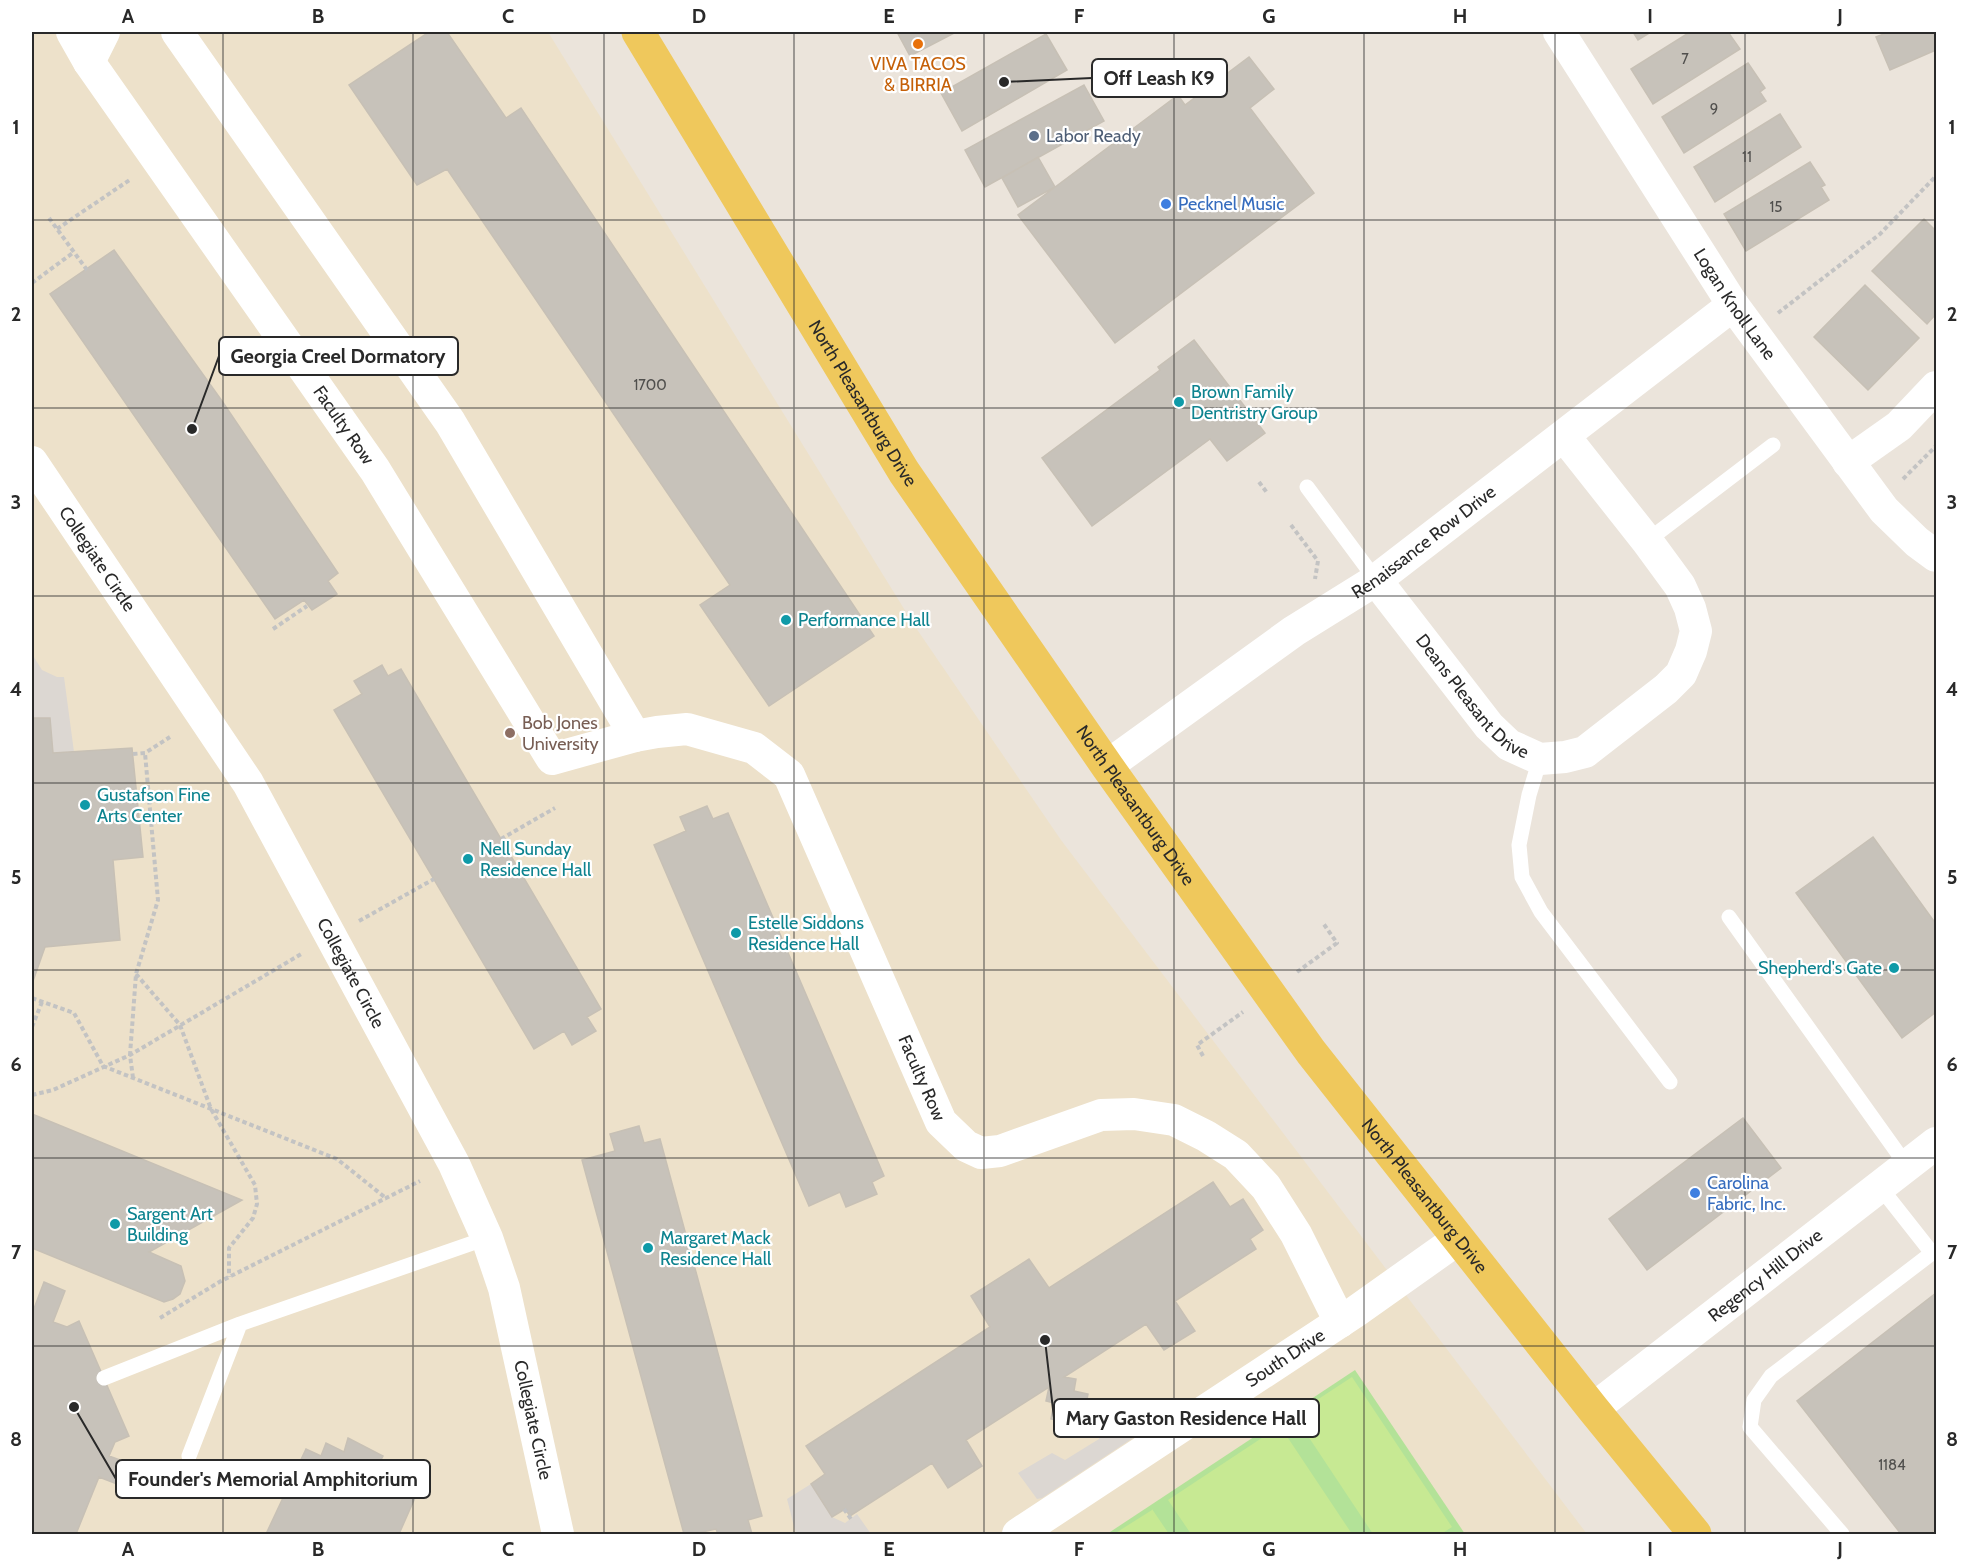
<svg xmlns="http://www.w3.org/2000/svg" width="1968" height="1566" viewBox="0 0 1968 1566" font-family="Cabin,sans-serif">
  <rect width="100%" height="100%" fill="#ebe4db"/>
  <path fill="#ede1ca" d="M32 32H548L914 625 1061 840 1587 1534H32Z"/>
  <path fill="#b3e298" d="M1355 1370 1465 1534H1107Z"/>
  <path fill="#c7e993" d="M1352 1377 1452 1527 1441 1534H1373L1294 1415Z
    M1280 1426 1352 1534H1191L1168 1500Z
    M1152 1509 1169 1534H1114L1152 1510Z"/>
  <path fill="#dcd7d2" d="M32 654 42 670 57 677H64L74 752 53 753 50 718H32Z
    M1118 1407 1134 1431 1133 1438 1042 1498 1037 1499 1018 1473 1052 1453 1065 1460 1099 1439 1102 1417Z
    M811 1484 832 1517 845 1523 857 1514 871 1534H796L787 1499Z"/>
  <path fill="#c7c2ba" stroke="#c7c0b5" stroke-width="1.5" d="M429 32H447L506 118 521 108 874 636 769 706 700 605 730 585 447 169 417 185 349 85Z
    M897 32H956L910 56Z
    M1633 32H1651L1638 40Z
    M1690 32H1728L1740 49 1653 104 1631 69Z
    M1889 32H1936V50L1890 70 1876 37Z
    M1046 34 1067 70 962 131 941 93Z
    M1249 57 1274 89 1250 108 1314 193 1115 343 1018 215 1178 95 1185 105Z
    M1748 63 1765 88 1760 92 1766 101 1684 153 1662 117Z
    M1084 85 1104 121 985 187 965 150Z
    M1780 114 1801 147 1715 202 1694 167Z
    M1038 157 1055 187 1018 207 1002 178Z
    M1810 162 1825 185 1821 187 1829 200 1746 251 1724 214Z
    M1924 219 1936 231V314L1927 324 1872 271Z
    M114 250 222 401 338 573 328 581 337 594 312 610 304 600 275 619 50 294Z
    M1865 285 1919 338 1868 390 1814 337Z
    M1194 340 1265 433 1227 461 1210 439 1092 526 1042 458 1160 370 1158 367Z
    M382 665 388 676 401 669 601 1009 587 1017 596 1031 572 1045 564 1031 534 1049 334 710 362 694 354 681Z
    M32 718H50L53 753 132 748 143 857 113 860 120 940 45 947 32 984Z
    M707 806 713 819 728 813 884 1176 872 1182 877 1194 846 1207 840 1192 809 1206 654 845 686 831 680 817Z
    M1873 837 1936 924V1012L1902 1038 1796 893Z
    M32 1114 242 1200 149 1252 181 1266 185 1281 180 1294 173 1299 164 1302 32 1248Z
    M1743 1118 1781 1168 1647 1270 1609 1219Z
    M639 1126 644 1143 660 1139 762 1516 748 1520 752 1534H718L716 1529 693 1534H684L582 1160 615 1151 610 1134Z
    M1213 1182 1230 1207 1243 1199 1263 1230 1250 1239 1256 1249 1175 1301 1195 1331 1164 1350 1146 1324 1064 1377 1076 1379 1074 1391 1088 1394 1082 1425 1051 1419 1054 1403 1046 1401 1049 1387 966 1440 982 1466 948 1488 932 1463 850 1516 845 1509 832 1517 811 1484 825 1474 806 1446 990 1327 971 1296 1029 1259 1049 1288Z
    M44 1282 65 1291 53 1322 67 1327 79 1321 129 1436 115 1442 109 1456 139 1467 130 1489 99 1477 76 1534H32V1314Z
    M44 1282 65 1291 53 1322 67 1327 79 1321 129 1436 115 1442 109 1456 139 1467 130 1489 99 1477 76 1534H32V1314Z
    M1936 1293V1529L1929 1534H1901L1797 1401Z
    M348 1438 383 1456 377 1467 422 1482 399 1534H266L306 1449 321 1456 326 1443 344 1452Z
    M348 1438 383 1456 377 1467 422 1482 399 1534H266L306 1449 321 1456 326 1443 344 1452Z"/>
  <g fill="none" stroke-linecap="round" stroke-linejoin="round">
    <path stroke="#c3c3c3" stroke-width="4" stroke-dasharray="4.5 3" stroke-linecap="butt" d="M49 218 87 270
      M57 229 131 179
      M32 283 74 252
      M1778 313 1880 234 1936 176
      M1903 479 1936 446
      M1259 482 1268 494
      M1291 525 1318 561 1315 579
      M273 629 307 606
      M133 754 145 753 170 737
      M501 839 555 808
      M359 921 434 879
      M1297 972 1337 943 1323 923
      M136 974 180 1025 211 1109 255 1185 257 1204 253 1218 229 1248V1277
      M32 998 74 1013 103 1066 337 1159 387 1199
      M32 1027 42 1002
      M1203 1056 1197 1045 1243 1012
      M133 1078 130 1055 136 974 158 900 145 753
      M32 1095 53 1090 130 1055 303 953
      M160 1318 221 1281 420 1181
      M844 1509 851 1519"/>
    <path stroke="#fff" stroke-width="15" d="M1307 487 1376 580
      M1647 541 1773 445
      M1540 759 1529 795 1519 845 1522 877 1541 912 1670 1082
      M1729 917 1907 1166
      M104 1378 240 1324
      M189 1456 240 1324 487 1238
      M1842 1534 1750 1427 1754 1400 1771 1376 1932 1253 1880 1187"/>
    <g stroke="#fff" stroke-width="32">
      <path id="s1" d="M72 32 89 62 375 470 552 759 635 736 657 732 687 729 754 748 789 775 941 1122 966 1146 981 1153 1000 1151 1101 1115 1134 1114 1174 1120 1206 1136 1236 1155 1266 1187 1296 1234 1340 1322"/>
      <path d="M177 32 450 422 635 736"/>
      <path id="s2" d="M1559 32 1733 305 1884 510 1917 542 1936 556"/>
      <path d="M89 62 104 32"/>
      <path id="s3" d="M32 462 248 783 454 1164 487 1238 504 1288 558 1534"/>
      <path d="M1848 462 1899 426 1936 387"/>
      <path id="s4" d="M1376 580 1489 726 1509 745 1540 759 1565 757 1585 752 1666 689 1681 674 1691 651 1696 631 1690 608 1680 586 1647 541 1564 436"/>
      <path id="s5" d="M1107 766 1294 631 1376 580 1733 305"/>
      <path id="s6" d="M1593 1409 1936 1143"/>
      <path id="s7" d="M1018 1534 1355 1312 1458 1239"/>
    </g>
    <path stroke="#efc85c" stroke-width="33" id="s8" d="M638 32 904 472 1107 766 1311 1052 1593 1409 1695 1534"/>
  </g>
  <path fill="none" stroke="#292929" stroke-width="1.5" stroke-opacity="0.55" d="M223 32V1534M413 32V1534M604 32V1534M794 32V1534M984 32V1534M1174 32V1534M1364 32V1534M1555 32V1534M1745 32V1534M32 220H1936M32 408H1936M32 596H1936M32 783H1936M32 970H1936M32 1158H1936M32 1346H1936"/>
  <circle fill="#e8710a" stroke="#fff" stroke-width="2" cx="918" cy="44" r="6"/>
  <circle fill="#5c6f8a" stroke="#fff" stroke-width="2" cx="1034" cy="136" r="6"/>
  <g fill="#3f7fe0" stroke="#fff" stroke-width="2">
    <circle cx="1166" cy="204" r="6"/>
    <circle cx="1695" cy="1193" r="6"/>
  </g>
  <g fill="#0f9aa8" stroke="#fff" stroke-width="2">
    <circle cx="1179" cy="402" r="6"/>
    <circle cx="786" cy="620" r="6"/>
    <circle cx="85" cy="805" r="6"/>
    <circle cx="468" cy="859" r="6"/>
    <circle cx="736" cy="933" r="6"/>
    <circle cx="1894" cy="968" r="6"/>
    <circle cx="115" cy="1224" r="6"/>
    <circle cx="648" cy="1248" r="6"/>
  </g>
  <circle fill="#8d6e63" stroke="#fff" stroke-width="2" cx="510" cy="733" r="6"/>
  <g text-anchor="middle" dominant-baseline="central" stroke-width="4.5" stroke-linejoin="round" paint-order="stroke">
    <g font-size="15" fill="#504f4d">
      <text x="1685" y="59">7</text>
      <text x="1714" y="109">9</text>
      <text x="1747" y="157">11</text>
      <text x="1776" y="207">15</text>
      <text x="650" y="385">1700</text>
      <text x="1892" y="1465">1184</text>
    </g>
    <g font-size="18" fill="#c56008" stroke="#fff">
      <text x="918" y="64">VIVA TACOS<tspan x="918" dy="21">&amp; BIRRIA</tspan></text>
    </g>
    <g font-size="18" fill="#4e5e75" stroke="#fff" text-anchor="start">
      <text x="1046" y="136">Labor Ready</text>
    </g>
    <g font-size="18" fill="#366cbe" stroke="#fff" text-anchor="start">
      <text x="1178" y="204">Pecknel Music</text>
      <text x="1707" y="1183">Carolina<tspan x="1707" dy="21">Fabric, Inc.</tspan></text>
    </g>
    <g font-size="18" fill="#292929" stroke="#fff">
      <text stroke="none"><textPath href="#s2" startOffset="324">Logan Knoll Lane</textPath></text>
      <text stroke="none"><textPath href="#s8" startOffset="434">North Pleasantburg Drive</textPath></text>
      <text stroke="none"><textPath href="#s1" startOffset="478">Faculty Row</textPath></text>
      <text stroke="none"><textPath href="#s5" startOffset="388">Renaissance Row Drive</textPath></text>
      <text stroke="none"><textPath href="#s3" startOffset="117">Collegiate Circle</textPath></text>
      <text stroke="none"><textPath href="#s4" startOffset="152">Deans Pleasant Drive</textPath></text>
      <text stroke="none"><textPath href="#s8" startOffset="920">North Pleasantburg Drive</textPath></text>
      <text stroke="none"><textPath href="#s3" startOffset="603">Collegiate Circle</textPath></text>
      <text stroke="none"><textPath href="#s1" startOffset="1455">Faculty Row</textPath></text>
      <text stroke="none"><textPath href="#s8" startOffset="1406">North Pleasantburg Drive</textPath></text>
      <text stroke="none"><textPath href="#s6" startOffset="218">Regency Hill Drive</textPath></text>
      <text stroke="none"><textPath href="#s7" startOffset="320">South Drive</textPath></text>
      <text stroke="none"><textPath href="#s3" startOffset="1089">Collegiate Circle</textPath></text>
    </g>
    <g font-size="18" fill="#0d838f" stroke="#fff" text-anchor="start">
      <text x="1191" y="392">Brown Family<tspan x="1191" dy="21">Dentristry Group</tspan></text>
      <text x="798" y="620">Performance Hall</text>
      <text x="97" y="795">Gustafson Fine<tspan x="97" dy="21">Arts Center</tspan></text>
      <text x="480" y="849">Nell Sunday<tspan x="480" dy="21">Residence Hall</tspan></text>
      <text x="748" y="923">Estelle Siddons<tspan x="748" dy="21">Residence Hall</tspan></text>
      <text x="1882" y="968" text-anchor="end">Shepherd's Gate</text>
      <text x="127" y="1214">Sargent Art<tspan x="127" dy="21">Building</tspan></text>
      <text x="660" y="1238">Margaret Mack<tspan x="660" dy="21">Residence Hall</tspan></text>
    </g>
    <g font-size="18" fill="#785e54" stroke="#fff" text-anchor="start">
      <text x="522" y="723">Bob Jones<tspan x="522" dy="21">University</tspan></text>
    </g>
  </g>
  <path fill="none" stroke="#292929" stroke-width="2" d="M1004 82L1092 78M192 429L219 356M1045 1340L1054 1418M74 1407L116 1479"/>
  <g fill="#292929" stroke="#fff" stroke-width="2">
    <circle cx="1004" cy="82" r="6"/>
    <circle cx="192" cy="429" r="6"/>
    <circle cx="1045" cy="1340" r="6"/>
    <circle cx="74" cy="1407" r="6"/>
  </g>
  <g fill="#fff" stroke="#292929" stroke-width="2">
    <rect x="1092" y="59" width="135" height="38" rx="6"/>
    <rect x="219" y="337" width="239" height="38" rx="6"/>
    <rect x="1054" y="1399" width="265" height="38" rx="6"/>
    <rect x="116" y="1460" width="314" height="38" rx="6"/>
  </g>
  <g font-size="20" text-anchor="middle" font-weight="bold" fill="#292929">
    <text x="1159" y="85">Off Leash K9</text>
    <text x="338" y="363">Georgia Creel Dormatory</text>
    <text x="1186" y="1425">Mary Gaston Residence Hall</text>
    <text x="273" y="1486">Founder's Memorial Amphitorium</text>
  </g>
  <rect width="1968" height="1566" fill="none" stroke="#ffffff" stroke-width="66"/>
  <rect x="33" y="33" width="1902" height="1500" fill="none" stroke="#292929" stroke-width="2"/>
  <g font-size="20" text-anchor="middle" font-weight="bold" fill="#292929">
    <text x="128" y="23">A</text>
    <text x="318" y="23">B</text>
    <text x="508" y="23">C</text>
    <text x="699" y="23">D</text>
    <text x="889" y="23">E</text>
    <text x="1079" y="23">F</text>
    <text x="1269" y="23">G</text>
    <text x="1460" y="23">H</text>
    <text x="1650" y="23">I</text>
    <text x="1840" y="23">J</text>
    <text x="16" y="134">1</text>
    <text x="1952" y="134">1</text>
    <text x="16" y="321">2</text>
    <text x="1952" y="321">2</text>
    <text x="16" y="509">3</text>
    <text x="1952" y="509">3</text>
    <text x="16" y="696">4</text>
    <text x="1952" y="696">4</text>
    <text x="16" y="884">5</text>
    <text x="1952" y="884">5</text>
    <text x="16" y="1071">6</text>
    <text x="1952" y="1071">6</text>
    <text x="16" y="1259">7</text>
    <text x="1952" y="1259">7</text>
    <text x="16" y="1446">8</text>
    <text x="1952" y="1446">8</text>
    <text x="128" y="1556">A</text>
    <text x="318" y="1556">B</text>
    <text x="508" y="1556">C</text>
    <text x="699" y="1556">D</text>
    <text x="889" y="1556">E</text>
    <text x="1079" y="1556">F</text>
    <text x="1269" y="1556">G</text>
    <text x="1460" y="1556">H</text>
    <text x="1650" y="1556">I</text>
    <text x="1840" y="1556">J</text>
  </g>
</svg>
